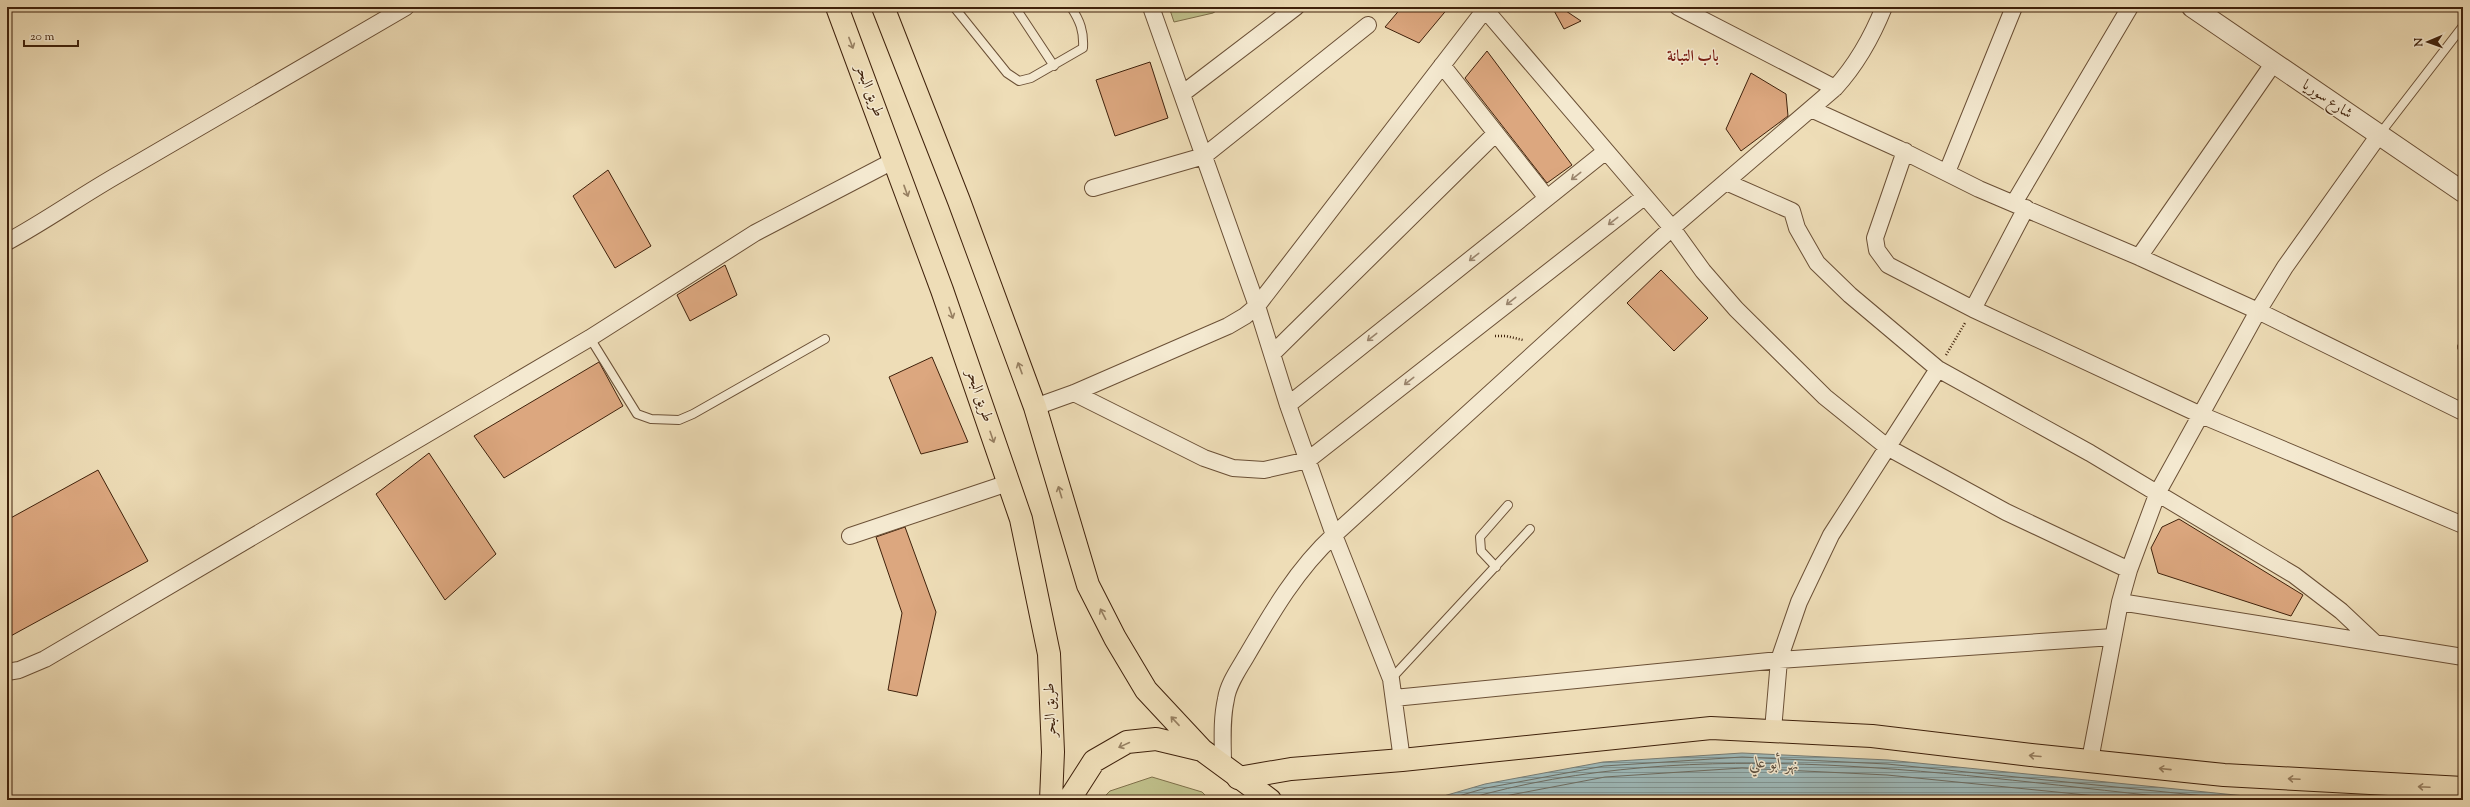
<svg xmlns="http://www.w3.org/2000/svg" width="2470" height="807" viewBox="0 0 2470 807" font-family="'Sorts Mill Goudy',Amiri,serif">
  <defs>
    <pattern id="water-rules" width="6" height="5" patternUnits="userSpaceOnUse"><rect width="6" height="5" fill="#9eb9b9"/><path d="M0 2.5h6" fill="none" stroke="#829695"/></pattern>
  </defs>
  <rect width="100%" height="100%" fill="#eeddb7"/>
  <filter id="stains"><feTurbulence type="fractalNoise" baseFrequency=".005" numOctaves="4"/><feColorMatrix values="0 0 0 0 .2 0 0 0 0 .09 0 0 0 0 .02 0 0 0 .5 -.17"/></filter>
  <radialGradient id="worn" r=".72"><stop offset=".6" stop-color="#630" stop-opacity="0"/><stop offset="1" stop-color="#630" stop-opacity=".3"/></radialGradient>
  <path fill="#bfbf8a" stroke="#7f704a" d="M1169 7H1222L1213 13 1174 22Z
    M1152 777 1202 792 1210 800H1101L1110 791Z"/>
  <path fill="url(#water-rules)" stroke="#787c73" d="M1742 753 1888 760 2285 800H1430L1485 784 1603 762Z"/>
  <g fill="none" stroke-linecap="round" stroke-linejoin="round">
    <path stroke="#6e6d62" stroke-width="1" d="M1445 800 1486 788 1604 766 1742 757 1887 764 2245 800
      M1463 800C1701 731 1954 776 2195 800
      M1484 800 1605 777 1742 768 1887 775 2136 800"/>
  </g>
  <path fill="#dca77f" stroke="#3f210b" d="M1402 7H1449L1419 43 1385 27Z
    M1552 7H1560L1581 21 1564 29Z
    M1487 51 1572 165 1547 183 1465 78Z
    M1150 62 1168 118 1115 136 1096 80Z
    M1751 73 1786 94 1788 116 1741 151 1726 129Z
    M608 170 651 246 615 268 573 196Z
    M725 265 737 295 690 321 677 295Z
    M1661 270 1708 318 1674 351 1627 303Z
    M932 357 968 442 921 454 889 377Z
    M599 362 623 406 504 478 474 436Z
    M429 453 496 554 445 600 376 494Z
    M98 470 148 561 7 638V520Z
    M2179 519 2303 595 2291 616 2158 573 2151 548 2162 527Z
    M905 527 936 612 917 696 888 690 902 613 876 537Z"/>
  <g fill="none" stroke-linecap="round" stroke-linejoin="round">
    <defs>
      <path id="service" d="M954 7 1007 73 1019 81 1031 78 1083 48C1084 31 1080 21 1071 7
        M1015 7 1054 66
        M2379 135 2463 26
        M590 338 637 414 651 419 679 420 693 414 825 339
        M2462 347 2463 346
        M1496 567 1481 551 1480 537 1508 505
        M1391 679 1530 529"/>
      <path id="minor" d="M1151 7 1257 306 1288 405 1334 535 1391 679 1402 760
        M1483 7 1672 228 1703 271 1736 309 1825 397 1887 447 2006 512 2129 570
        M1678 7 1835 88
        M1442 65 1547 198
        M1182 94 1296 7
        M1811 109 1899 149 1979 189 2139 257 2258 311 2463 412
        M1905 151 1875 238 1877 250 1888 265 1973 309 2201 415 2463 525
        M1947 172 2014 7
        M1726 182 1792 211 1797 228 1817 263 1850 295 1938 369 2090 453 2294 575 2341 611 2375 643
        M1093 188 1204 156 1368 25
        M2014 203 2130 7
        M7 242C46 221 82 195 121 173 216 118 311 63 406 7
        M2139 257 2273 64
        M1973 309 2026 208
        M1272 354 1496 133
        M1074 393 1204 458 1233 468 1264 470 1308 460 1644 197
        M1288 405 1606 151
        M1035 407 1074 393 1228 326 1245 316 1257 306 1487 7
        M850 536 1008 483
        M2120 602 2463 657
        M7 672 19 670 45 659 590 338 755 233 895 160
        M1394 698 1779 660 2113 637
        M1773 730 1779 660 1799 602 1831 535 1938 369
        M2090 760 2120 602 2129 570 2158 492 2258 311 2285 267 2379 135
        M1223 766C1223 743 1221 721 1226 699 1228 684 1239 669 1247 655 1272 612 1297 569 1334 535L1672 228 1835 88C1857 64 1872 37 1884 7"/>
      <path id="tertiary" d="M2192 7 2463 192"/>
      <path id="primary" d="M1238 778 1291 769 1402 760 1711 728 1872 736 2031 755 2224 775 2463 788"/>
      <path id="trunk" d="M837 7 942 290 1021 519 1049 654 1053 752 1051 800
        M883 7 959 201 1035 407 1088 585 1115 638 1146 690 1202 750
        M1069 800 1094 761 1127 742 1156 739 1202 750 1270 800"/>
    </defs>
    <use href="#service" stroke="#6b5036" stroke-width="10"/>
    <use href="#minor" stroke="#6b5036" stroke-width="18"/>
    <use href="#tertiary" stroke="#6b5036" stroke-width="22"/>
    <use href="#primary" stroke="#3f210b" stroke-width="24"/>
    <use href="#trunk" stroke="#3f210b" stroke-width="24"/>
    <path stroke="#3f210b" stroke-width="2.5" stroke-dasharray="1 2" stroke-linecap="butt" d="M1495 336H1506L1523 340
      M1946 355 1965 323"/>
    <use href="#service" stroke="#f4e9d0" stroke-width="8"/>
    <use href="#minor" stroke="#f4e9d0" stroke-width="16"/>
    <use href="#tertiary" stroke="#f4e9d0" stroke-width="20"/>
    <use href="#primary" stroke="#eeddb7" stroke-width="22"/>
    <use href="#trunk" stroke="#eeddb7" stroke-width="22"/>
  </g>
  <defs><path id="oneway-shaft" d="M-6 0H5M1.5-3L5.5 0L1.5 3" fill="none" stroke-width="1.6" stroke-linecap="round" stroke-linejoin="round"/></defs>
  <g stroke="#967f61">
    <use href="#oneway-shaft" transform="translate(851 43) rotate(69)"/>
    <use href="#oneway-shaft" transform="translate(906 191) rotate(70)"/>
    <use href="#oneway-shaft" transform="translate(951 313) rotate(71)"/>
    <use href="#oneway-shaft" transform="translate(1020 368) rotate(-110)"/>
    <use href="#oneway-shaft" transform="translate(992 437) rotate(71)"/>
    <use href="#oneway-shaft" transform="translate(1060 492) rotate(-107)"/>
    <use href="#oneway-shaft" transform="translate(1103 614) rotate(-117)"/>
    <use href="#oneway-shaft" transform="translate(1175 721) rotate(-133)"/>
    <use href="#oneway-shaft" transform="translate(1124 745) rotate(155)"/>
    <use href="#oneway-shaft" transform="translate(2035 756) rotate(-175)"/>
    <use href="#oneway-shaft" transform="translate(2165 769) rotate(-174)"/>
    <use href="#oneway-shaft" transform="translate(2294 779) rotate(-177)"/>
    <use href="#oneway-shaft" transform="translate(2424 787) rotate(-177)"/>
  </g>
  <g stroke="#9a856e">
    <use href="#oneway-shaft" transform="translate(1576 176) rotate(142)"/>
    <use href="#oneway-shaft" transform="translate(1613 221) rotate(142)"/>
    <use href="#oneway-shaft" transform="translate(1474 257) rotate(142)"/>
    <use href="#oneway-shaft" transform="translate(1511 301) rotate(142)"/>
    <use href="#oneway-shaft" transform="translate(1372 337) rotate(142)"/>
    <use href="#oneway-shaft" transform="translate(1409 381) rotate(142)"/>
  </g>
  <g text-anchor="middle" dominant-baseline="central" stroke-width="3" stroke-linejoin="round" paint-order="stroke">
    <g font-size="15" fill="#3f210b" stroke="#f4e9d0">
      <text transform="translate(869 91) rotate(69)">طريق البحر</text>
      <text transform="translate(2327 100) rotate(34)">شارع سوريا</text>
      <text transform="translate(979 396) rotate(71)">طريق البحر</text>
      <text transform="translate(1051 710) rotate(-92)">طريق البحر</text>
    </g>
    <g font-size="16" font-weight="bold" fill="#7a1f14" stroke="#f4e9d0">
      <text x="1693" y="57">باب التبانة</text>
    </g>
    <g font-size="16" font-style="italic" fill="#5c4f3f" stroke="#f4e9d0">
      <text transform="translate(1774 765) rotate(4)">نهر أبو علي</text>
    </g>
  </g>
  <rect width="2470" height="807" fill="none" stroke="#eeddb7" stroke-width="24"/>
  <rect x="8" y="8" width="2454" height="791" fill="none" stroke="#3f210b" stroke-width="2"/>
  <rect x="12" y="12" width="2446" height="783" fill="none" stroke="#3f210b"/>
  <g transform="translate(2428 42) rotate(268)" stroke="#f4e9d0" stroke-width="3" paint-order="stroke">
  <path d="M0-3L7 15L0 10L-7 15Z" fill="#3f210b"/>
  <text y="-6" font-size="11" font-weight="bold" text-anchor="middle" fill="#3f210b">N</text>
  </g>
  <path d="M24 40v6h54v-6" fill="none" stroke="#3f210b" stroke-width="2"/>
  <text x="30" y="40" font-size="12" fill="#3f210b" stroke="#f4e9d0" stroke-width="3" paint-order="stroke">20 m</text>
  <rect width="100%" height="100%" filter="url(#stains)"/>
  <rect width="100%" height="100%" fill="url(#worn)"/>
</svg>
